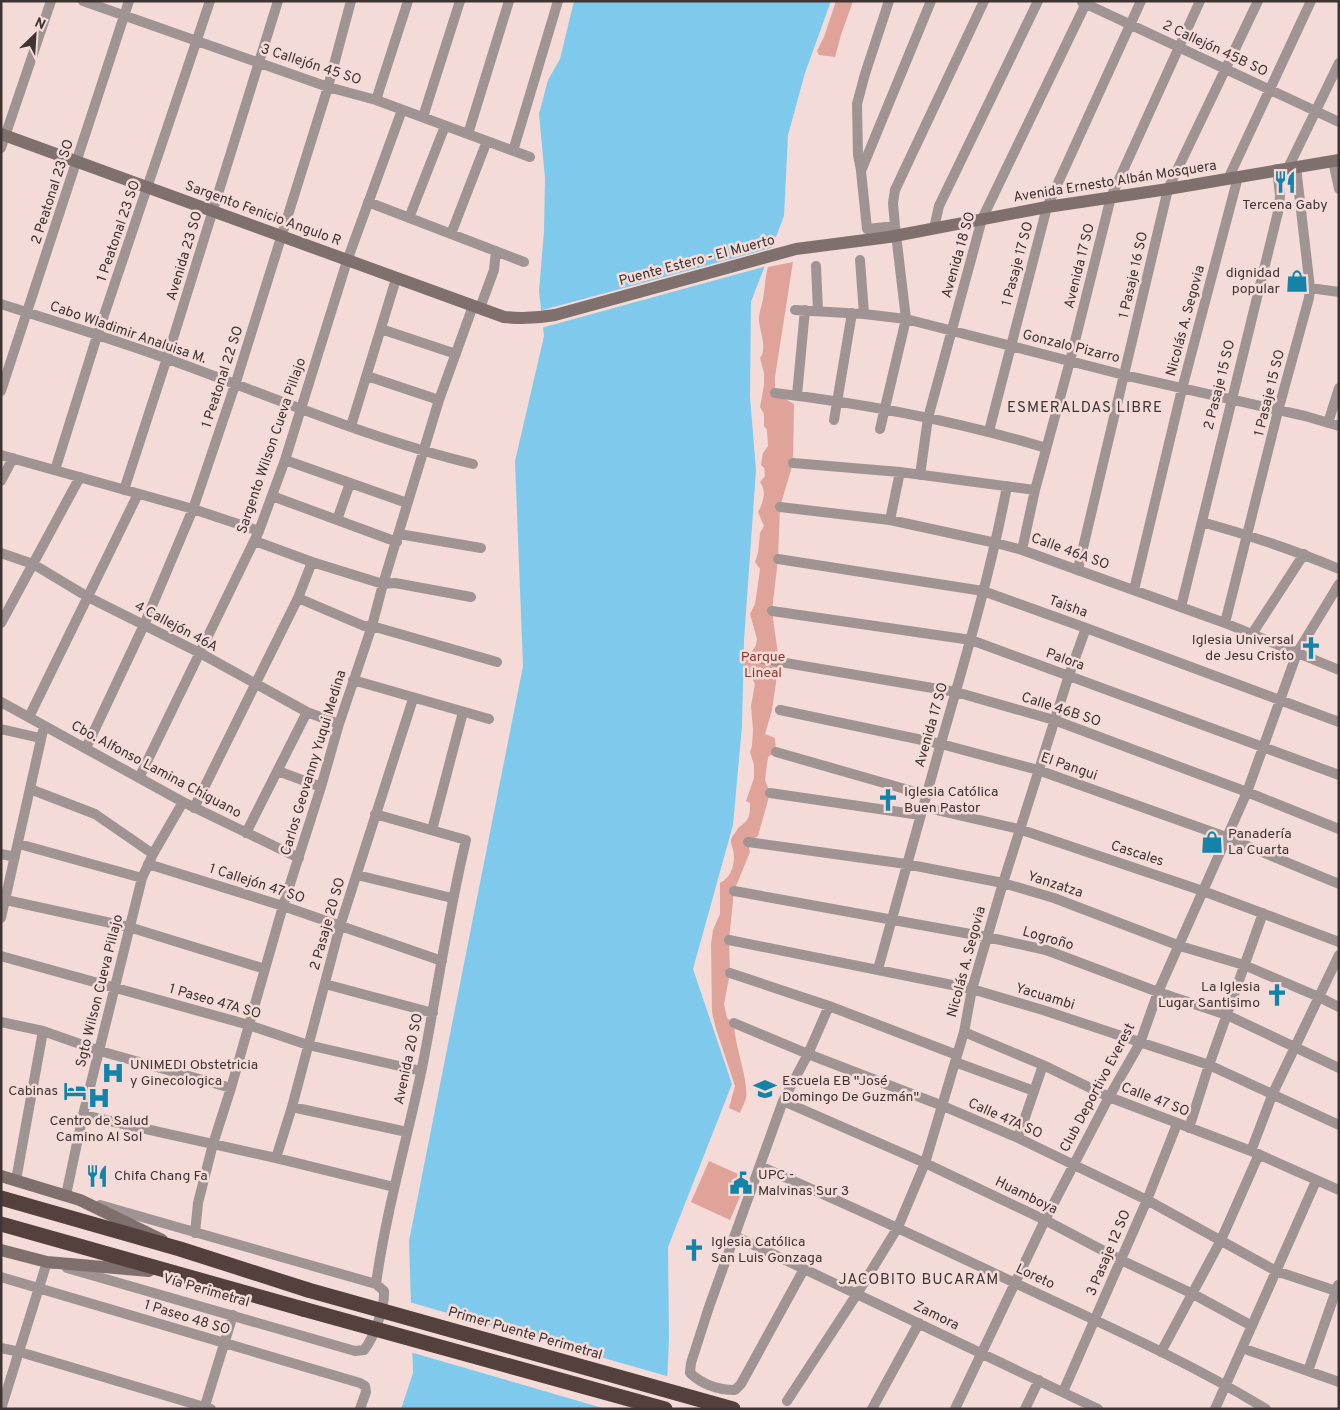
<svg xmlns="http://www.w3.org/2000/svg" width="1340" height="1410" viewBox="0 0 1340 1410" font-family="Overpass,sans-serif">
  <rect width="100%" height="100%" fill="#f4dbd7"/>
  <path fill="#e0a39a" d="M836 1H853L841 35 835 57 819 55 817 51 824 37Z
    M793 262 775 377V393L794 404 793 463 780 507 778 559 772 611 779 662 772 710 765 734 775 738 776 752 768 757 765 780 770 793 758 836 748 842 750 852 734 891 729 940 730 973 724 1004 727 1018 734 1023C734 1044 749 1081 746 1098 745 1103 741 1109 740 1113L729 1108 735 1086 716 1029 712 1012 711 944 713 930 720 914V883C732 877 736 862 733 849 732 846 731 844 731 841 731 836 736 833 738 828 749 820 750 818 750 803L746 801 754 778V765L750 752 752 746 753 730 751 706 755 684 752 678 741 672V661L749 656 756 645 757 639 750 614 755 604 759 577 760 569 755 562 758 553 760 533 764 526 758 512C763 503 767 491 760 482L765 476 764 468 761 465 763 453 768 446 767 430 764 426V414L760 407 764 385V373L760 358C768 348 759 331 759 319 759 313 762 305 763 299 765 288 765 278 768 267Z
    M709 1161 738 1174 734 1187 742 1192 730 1220 691 1202Z"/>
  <path fill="#7fcaec" d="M574 1H831L805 73 788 135 784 216 751 302 750 397 756 470 744 641 742 726 733 825 693 969 732 1084 668 1247 669 1338 666 1409H401L413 1373 409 1241 523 666 515 461 544 336 539 291 544 231 545 178 539 114 548 80 560 59Z"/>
  <path fill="#f4dbd7" d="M775 247 767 266 541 328 539 311Z
    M409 1302 670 1377 669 1409H606L410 1352Z"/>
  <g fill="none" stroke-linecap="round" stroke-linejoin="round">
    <path stroke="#9f9493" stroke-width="10" d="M83 1 328 87 376 100 530 157
      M1082 2 1339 122
      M376 100 408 1
      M423 117 460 1
      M468 134 509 1
      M1 148 51 1
      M513 151 558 1
      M1333 161 1339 189
      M1288 168 1339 63
      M861 170 858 155 857 104 865 74 889 1
      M1228 179 1311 1
      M368 202 524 262
      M409 218 445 126
      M895 226 867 229 861 171 931 1
      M934 228 939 206 1038 1
      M451 234 487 141
      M860 260 864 314
      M816 266 818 311
      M1310 288 1339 292
      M1 304C57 322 113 339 168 359 268 395 369 439 473 464
      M480 308 494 270 496 251
      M795 310 864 314 906 319 1124 375 1305 416 1339 426
      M381 329 456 354
      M367 376 439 400
      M1 391 129 1
      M775 393C867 404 957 421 1046 448
      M797 395 805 310
      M834 420 852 313
      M1328 423 1339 388
      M351 426 396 279
      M880 429 906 319 895 226 893 203 895 190 984 1
      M989 431 1047 207 1141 1
      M1 455 193 509 259 531
      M285 460 407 503
      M793 463 900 472 1035 490
      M55 470 97 336 210 1
      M920 475 928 418 982 219 1087 1
      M1 481 13 458
      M124 490 167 358 278 1
      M272 496 397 542
      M780 507 890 520 996 543 1022 550 1225 623 1339 670
      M337 520 350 483
      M890 520 900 472
      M1202 522C1249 535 1294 550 1339 569
      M399 534 481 548
      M255 541 312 562 383 584 395 583 471 597
      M1022 550 1035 490 1070 361 1111 197 1200 1
      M1 553 33 564 88 597 200 653 307 712 339 724
      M778 559 983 591 1086 628 1339 722
      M1078 569 1168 189 1258 1
      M1134 590 1182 389 1238 177
      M298 598 364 626H372L497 662
      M1181 607 1279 208 1280 195 1277 169
      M772 611 971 640 1339 775
      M1 623 80 477
      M1225 623 1278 411 1309 298 1310 288 1296 167
      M1252 634 1304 554
      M762 659 956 692 1054 720 1247 792 1339 829
      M353 680 489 719
      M1 702 183 802 299 858
      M780 710 941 744 1038 770 1226 837 1339 884
      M29 717 138 494
      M1 729 40 738
      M86 748 144 625 193 509 235 385 328 87 351 1
      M776 752 926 795
      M278 771 321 787
      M139 778 259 531 285 460 347 261 402 110
      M30 789 95 814 153 854
      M770 793 920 815
      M923 807 1019 829 1203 891 1339 942
      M194 808 298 598 312 562
      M375 814 466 840C448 915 437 992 422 1068 407 1140 386 1211 376 1284
      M432 830 463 712
      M246 833 307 712
      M748 842 906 864 1003 883 1054 898 1180 946 1244 965 1319 997 1339 1007
      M19 844 142 878
      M1 854 15 857
      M148 864 283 906 442 961
      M357 875 452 898
      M734 891 987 937 1046 950 1158 992 1227 1015 1339 1068
      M6 900 129 927 265 969
      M1 918 44 726
      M729 940 972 989 1046 1011 1209 1065 1339 1125
      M1 956 249 1025 308 1045 421 1071
      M878 969C898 896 918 823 939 750 964 663 990 576 1007 486
      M730 973 829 1006 957 1055
      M325 984 433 1013
      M1 1022 43 1031 100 1051 231 1088
      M734 1023 808 1054 943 1106 1018 1138 1147 1200 1276 1271 1339 1292
      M964 1032 1043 1065 1109 1097 1251 1151 1339 1190
      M955 1062 1034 1091
      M783 1101 925 1163 1045 1220 1121 1260 1193 1294 1252 1326
      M292 1107 407 1132
      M83 1115 276 1158 394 1187
      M1189 1128 1209 1065 1263 913
      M1018 1138 1043 1065
      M1251 1151 1273 1093 1339 955
      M276 1158 292 1107 340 926 413 699
      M760 1166C846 1204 931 1243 1015 1283 1100 1323 1186 1360 1266 1409
      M16 1180 43 1031
      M66 1195 83 1115 142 878 153 854 183 802
      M195 1233 198 1203 213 1144 231 1088 283 906 321 787 339 724 372 626 383 584 439 400 473 306
      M735 1236 1098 1409
      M67 1268 355 1351 364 1350C374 1338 385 1306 384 1291L376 1284 100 1205
      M804 1269 741 1384 735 1390C718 1390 702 1384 690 1373L691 1363 709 1307 783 1101 808 1054 829 1006
      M1 1277 360 1383 365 1386 366 1392 360 1409
      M1 1348 20 1352 211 1409
      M1242 1348 1339 1382
      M1161 1352 1221 1240 1259 1154
      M1308 1371 1338 1285
      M1063 1392 1147 1200 1177 1124
      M787 1401 857 1294 898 1227 925 1163 964 1032 972 989 1003 883 1069 675 1086 628
      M1 1409 47 1262 53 1264
      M204 1409 233 1315
      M872 1409 919 1323
      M955 1409 1045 1220 1109 1097 1140 1043 1158 992 1247 792 1297 653 1339 584
      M1025 1409 1039 1380
      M1215 1409 1316 1181"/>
    <path stroke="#7f706d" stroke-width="12" d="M1 134 504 317C522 319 538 318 555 315L796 249 889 237 1047 207 1168 189 1339 160
      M1 1176 80 1200 162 1240
      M1 1250 47 1262 149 1271"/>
    <path stroke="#54403d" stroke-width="15" d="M1 1198 180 1249 308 1290
      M1 1224 303 1309"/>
    <path stroke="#54403d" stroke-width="15" d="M308 1290 733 1409
      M303 1309 665 1409"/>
  </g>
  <defs>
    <symbol id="restaurant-bare" viewBox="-9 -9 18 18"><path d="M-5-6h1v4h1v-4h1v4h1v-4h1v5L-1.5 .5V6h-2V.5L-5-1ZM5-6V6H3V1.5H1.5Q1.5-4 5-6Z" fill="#1383aa" stroke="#f4dbd7" stroke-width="2.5" paint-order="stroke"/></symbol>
    <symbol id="shop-bare" viewBox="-9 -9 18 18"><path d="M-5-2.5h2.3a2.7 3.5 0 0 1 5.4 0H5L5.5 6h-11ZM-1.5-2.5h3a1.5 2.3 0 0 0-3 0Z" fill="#1383aa" stroke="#f4dbd7" stroke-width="2.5" paint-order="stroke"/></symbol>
    <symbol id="church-bare" viewBox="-9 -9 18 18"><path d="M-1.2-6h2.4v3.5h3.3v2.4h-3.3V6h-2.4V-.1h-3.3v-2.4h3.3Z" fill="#1383aa" stroke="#f4dbd7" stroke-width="2.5" paint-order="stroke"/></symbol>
    <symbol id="hospital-bare" viewBox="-9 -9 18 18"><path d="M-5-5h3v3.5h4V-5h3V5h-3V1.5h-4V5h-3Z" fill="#1383aa" stroke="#f4dbd7" stroke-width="2.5" paint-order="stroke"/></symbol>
    <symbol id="school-bare" viewBox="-9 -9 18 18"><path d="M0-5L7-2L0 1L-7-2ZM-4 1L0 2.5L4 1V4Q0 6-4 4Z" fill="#1383aa" stroke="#f4dbd7" stroke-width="2.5" paint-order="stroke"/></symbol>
    <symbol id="hotel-bare" viewBox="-9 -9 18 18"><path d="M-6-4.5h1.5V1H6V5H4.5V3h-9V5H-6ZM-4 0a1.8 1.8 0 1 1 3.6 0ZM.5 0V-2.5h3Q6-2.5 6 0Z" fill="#1383aa" stroke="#f4dbd7" stroke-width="2.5" paint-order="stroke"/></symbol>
    <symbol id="civic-bare" viewBox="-9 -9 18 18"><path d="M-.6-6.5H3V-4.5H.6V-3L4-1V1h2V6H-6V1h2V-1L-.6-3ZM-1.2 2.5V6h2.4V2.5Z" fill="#1383aa" stroke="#f4dbd7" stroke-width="2.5" paint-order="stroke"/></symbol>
  </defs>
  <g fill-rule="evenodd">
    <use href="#restaurant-bare" x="1269" y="166" width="32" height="32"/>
    <use href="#shop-bare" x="1281" y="265" width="32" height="32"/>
    <use href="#church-bare" x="1295" y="632" width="32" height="32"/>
    <use href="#church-bare" x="872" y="784" width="32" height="32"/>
    <use href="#shop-bare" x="1196" y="826" width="32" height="32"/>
    <use href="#church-bare" x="1261" y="979" width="32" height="32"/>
    <use href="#hospital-bare" x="97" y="1057" width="32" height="32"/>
    <use href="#school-bare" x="749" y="1073" width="32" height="32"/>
    <use href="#hotel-bare" x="59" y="1075" width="32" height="32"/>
    <use href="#hospital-bare" x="83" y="1082" width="32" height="32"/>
    <use href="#restaurant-bare" x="81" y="1160" width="32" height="32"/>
    <use href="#civic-bare" x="725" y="1167" width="32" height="32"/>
    <use href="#church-bare" x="678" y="1234" width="32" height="32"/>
  </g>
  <g text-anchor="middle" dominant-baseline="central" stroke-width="5" stroke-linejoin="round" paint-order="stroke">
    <g font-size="14" fill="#3e3433" stroke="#f4dbd7">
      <text transform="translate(1215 49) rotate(25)">2 Callejón 45B SO</text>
      <text transform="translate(311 65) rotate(18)">3 Callejón 45 SO</text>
      <text transform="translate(1115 182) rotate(-9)">Avenida Ernesto Albán Mosquera</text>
      <text transform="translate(53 192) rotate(-72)">2 Peatonal 23 SO</text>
      <text transform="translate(263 214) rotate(20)">Sargento Fenicio Angulo R</text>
      <text transform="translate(119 231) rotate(-71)">1 Peatonal 23 SO</text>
      <text transform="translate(959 255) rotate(-74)">Avenida 18 SO</text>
      <text transform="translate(185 256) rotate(-73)">Avenida 23 SO</text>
      <text transform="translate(697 261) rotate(-15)">Puente Estero - El Muerto</text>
      <text transform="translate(1018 264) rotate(-75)">1 Pasaje 17 SO</text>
      <text transform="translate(1080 266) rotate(-76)">Avenida 17 SO</text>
      <text transform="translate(1134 275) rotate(-77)">1 Pasaje 16 SO</text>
      <text transform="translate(1186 321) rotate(-75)">Nicolás A. Segovia</text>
      <text transform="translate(128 333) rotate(19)">Cabo Wladimir Analuisa M.</text>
      <text transform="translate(1071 347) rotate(14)">Gonzalo Pizarro</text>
      <text transform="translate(223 377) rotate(-72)">1 Peatonal 22 SO</text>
      <text transform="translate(1220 385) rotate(-76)">2 Pasaje 15 SO</text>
      <text transform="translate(1270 393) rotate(-76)">1 Pasaje 15 SO</text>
      <text transform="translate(272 446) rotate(-71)">Sargento Wilson Cueva Pillajo</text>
      <text transform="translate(1070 552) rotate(20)">Calle 46A SO</text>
      <text transform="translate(1068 607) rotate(20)">Taisha</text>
      <text transform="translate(176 627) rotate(28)">4 Callejón 46A</text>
      <text transform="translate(1065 660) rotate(20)">Palora</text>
      <text transform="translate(1061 710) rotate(18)">Calle 46B SO</text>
      <text transform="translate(932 725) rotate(-74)">Avenida 17 SO</text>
      <text transform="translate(314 763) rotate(-73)">Carlos Geovanny Yuqui Medina</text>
      <text transform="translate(1069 767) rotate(19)">El Pangui</text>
      <text transform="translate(156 770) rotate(28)">Cbo. Alfonso Lamina Chiguano</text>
      <text transform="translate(1137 854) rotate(18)">Cascales</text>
      <text transform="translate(257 884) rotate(18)">1 Callejón 47 SO</text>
      <text transform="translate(1055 885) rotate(18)">Yanzatza</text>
      <text transform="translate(328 924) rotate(-74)">2 Pasaje 20 SO</text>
      <text transform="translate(1048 939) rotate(16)">Logroño</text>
      <text transform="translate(967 962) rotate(-75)">Nicolás A. Segovia</text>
      <text transform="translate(100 991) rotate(-76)">Sgto Wilson Cueva Pillajo</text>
      <text transform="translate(1045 997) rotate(17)">Yacuambi</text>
      <text transform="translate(215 1002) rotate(16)">1 Paseo 47A SO</text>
      <text transform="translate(409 1059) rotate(-78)">Avenida 20 SO</text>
      <text transform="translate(1098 1088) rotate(-62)">Club Deportivo Everest</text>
      <text transform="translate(1155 1100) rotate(21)">Calle 47 SO</text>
      <text transform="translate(1005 1119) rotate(24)">Calle 47A SO</text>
      <text transform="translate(1026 1196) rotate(26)">Huamboya</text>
      <text transform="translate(1109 1253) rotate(-67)">3 Pasaje 12 SO</text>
      <text transform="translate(1035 1277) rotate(25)">Loreto</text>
      <text transform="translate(206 1291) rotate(16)">Vía Perimetral</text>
      <text transform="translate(936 1316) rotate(26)">Zamora</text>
      <text transform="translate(187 1318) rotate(17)">1 Paseo 48 SO</text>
      <text transform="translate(525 1334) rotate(16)">Primer Puente Perimetral</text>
    </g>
    <g font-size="14" fill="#3e3433" stroke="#f4dbd7" text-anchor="start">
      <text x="1285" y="205" text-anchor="middle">Tercena Gaby</text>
      <text x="1280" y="273" text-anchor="end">dignidad<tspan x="1280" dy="16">popular</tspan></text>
      <text x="1294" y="640" text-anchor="end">Iglesia Universal<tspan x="1294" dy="16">de Jesu Cristo</tspan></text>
      <text x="904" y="792">Iglesia Católica<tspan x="904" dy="16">Buen Pastor</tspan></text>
      <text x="1228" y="834">Panadería<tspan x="1228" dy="16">La Cuarta</tspan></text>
      <text x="1260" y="987" text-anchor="end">La Iglesia<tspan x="1260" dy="16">Lugar Santisimo</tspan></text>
      <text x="130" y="1065">UNIMEDI Obstetricia<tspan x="130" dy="16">y Ginecologica</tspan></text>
      <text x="782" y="1081">Escuela EB "José<tspan x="782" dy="16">Domingo De Guzmán"</tspan></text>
      <text x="58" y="1091" text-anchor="end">Cabinas</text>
      <text x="99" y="1121" text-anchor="middle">Centro de Salud<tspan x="99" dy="16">Camino Al Sol</tspan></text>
      <text x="758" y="1175">UPC -<tspan x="758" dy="16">Malvinas Sur 3</tspan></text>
      <text x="114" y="1176">Chifa Chang Fa</text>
      <text x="711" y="1242">Iglesia Católica<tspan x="711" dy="16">San Luis Gonzaga</tspan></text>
    </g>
    <g font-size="14" fill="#8d3830" stroke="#f4dbd7">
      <text x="763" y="657">Parque<tspan x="763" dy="16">Lineal</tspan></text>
    </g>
    <g font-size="15" letter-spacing="1" fill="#3e3433" stroke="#f4dbd7">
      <text x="1085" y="408">ESMERALDAS LIBRE</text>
      <text x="919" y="1280">JACOBITO BUCARAM</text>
    </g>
  </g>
  <rect width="1340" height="1410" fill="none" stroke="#3e3433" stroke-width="5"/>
  <g transform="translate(35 35) rotate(25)" stroke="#f4dbd7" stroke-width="4" paint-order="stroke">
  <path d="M0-4L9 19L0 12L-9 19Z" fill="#3e3433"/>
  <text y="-8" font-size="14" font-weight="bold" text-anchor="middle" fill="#3e3433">N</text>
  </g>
</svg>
